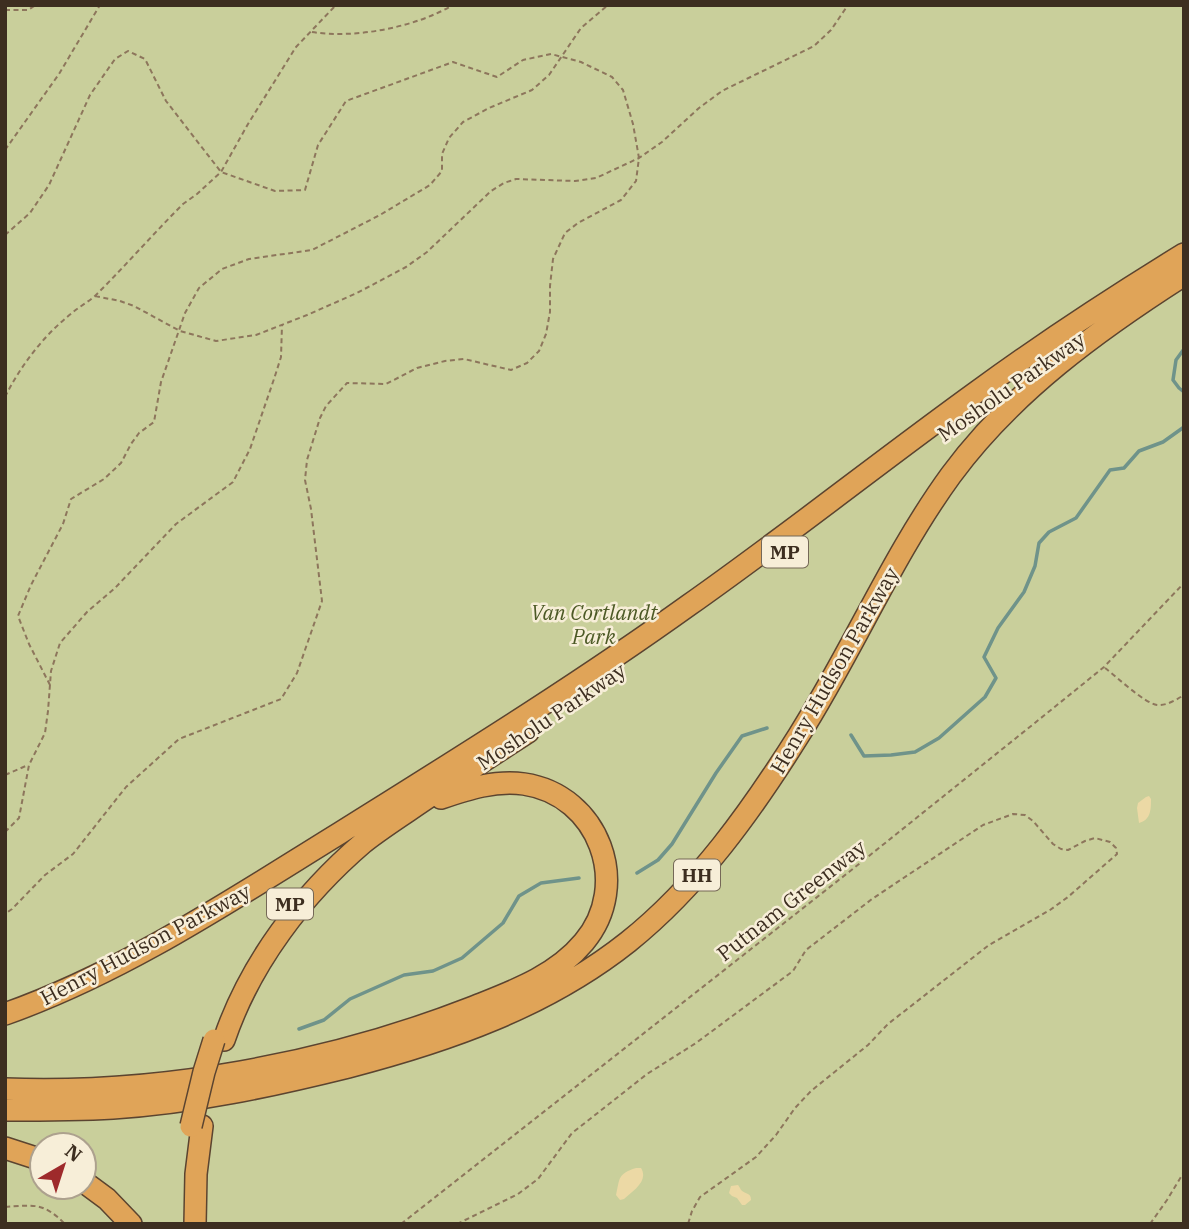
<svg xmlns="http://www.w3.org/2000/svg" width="1189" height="1229" viewBox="0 0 1189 1229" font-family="'IBM Plex Serif',serif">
  <rect width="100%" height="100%" fill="#f0e4c8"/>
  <path fill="#c9cf9b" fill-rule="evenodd" d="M5 5H1184V1224H5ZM42 1145H84V1187H42Z"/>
  <path fill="#ecd9a5" d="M1146 797 1149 796 1151 799C1151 809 1151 820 1139 823L1137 808 1138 803Z
    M636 1168H641C649 1181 633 1191 624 1199L620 1200 616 1195C620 1179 617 1174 636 1168Z
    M738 1185C739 1186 740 1188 741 1190 746 1195 751 1192 751 1200L745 1205H742L737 1198 732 1196 729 1193 731 1186Z"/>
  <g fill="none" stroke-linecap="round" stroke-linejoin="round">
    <path stroke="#6f938a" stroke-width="3.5" d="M1184 349 1176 360 1173 380 1179 388 1184 392
      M851 735 864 756 891 755 915 752 939 738 985 697 996 678 984 657 998 628 1024 592 1035 566 1039 543 1049 532 1076 518 1110 470 1124 468 1139 451 1163 442 1184 427
      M637 873 658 860 672 844 716 773 742 736 767 728
      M299 1029 324 1020 350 999 404 975 433 971 462 958 503 923 519 896 541 883 579 878"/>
    <defs>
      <path id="highway" d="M5 1014C124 972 233 899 340 833 458 759 576 686 689 605 787 536 881 461 978 391 1045 342 1114 297 1184 254
        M224 1040C250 963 302 895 364 842 378 831 393 821 408 811 447 784 488 758 528 732
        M5 1089C159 1095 327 1064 471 1008 511 992 555 977 584 942 632 885 599 795 524 784 495 780 468 789 441 798
        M5 1110C41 1110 77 1110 113 1108 193 1103 271 1086 348 1067 448 1041 546 1007 628 942 698 886 752 810 799 735 853 650 892 556 951 475 1012 392 1098 330 1184 275
        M5 1148 42 1160
        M84 1182 107 1199 131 1224
        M195 1224 196 1174 202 1126"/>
    </defs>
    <use href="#highway" stroke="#5b4430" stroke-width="24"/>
    <path stroke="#8d765c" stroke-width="2" stroke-dasharray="5 3.5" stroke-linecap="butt" d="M5 10H28L36 5
      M312 32C355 39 416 27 453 5
      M5 150 59 74 100 5
      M5 235 30 213 49 185 90 95 115 59 128 51 145 59 166 101 221 172 275 191 305 190 318 145 346 101 453 62 497 77 523 60 551 54 581 62 612 77 623 90 633 124 639 158 636 181 621 200 578 223 565 233 553 259 550 286V312L546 334 539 351 527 363 511 370 464 359 445 361 417 368 386 384 347 383 326 406 320 418 307 460 305 480 311 509 322 601 297 673 281 699 179 739 126 787 73 854 45 875 12 909 5 914
      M95 296 120 301 134 306 180 331 216 341 256 335 307 315 357 293 406 267 427 252 491 191 504 183 516 179 575 181 596 178 639 158 662 142 699 108 722 91 814 46 831 30 848 5
      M5 397C21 365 44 335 72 313 80 306 90 301 97 294 127 264 154 233 183 204L197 194 221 172 248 124 296 47 336 5
      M1105 668C1117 677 1144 703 1157 705 1166 706 1176 700 1184 695
      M50 685 29 644 18 616 31 585 63 524 71 499 104 479 121 463 131 444 139 433 154 422 161 382 185 313 199 288 222 269 249 259 312 250 380 215 430 185 442 171V154L449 138 463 122 489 108 532 90 549 75 581 28 608 5
      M5 775 28 765
      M5 832 19 818 29 765 45 733 48 711 51 671 60 643 87 612 115 588 176 524 233 482 250 449 274 379 281 357 282 325
      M61 1187 70 1192
      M5 1207C34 1205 43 1202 65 1224
      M401 1224 849 872 1036 722 1104 667 1184 583
      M457 1224 518 1194 538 1179 572 1133 590 1119 647 1074 696 1043 793 971 806 950 872 899 983 825 1013 814 1025 815 1033 821 1053 844 1061 849 1068 850 1085 841 1095 838 1110 842 1116 848 1117 854 1068 897 1050 910 989 945 888 1024 868 1045 811 1091 795 1108 776 1135 756 1157 700 1197 692 1211 688 1224
      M1150 1224 1167 1200 1184 1172"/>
    <use href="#highway" stroke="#e0a458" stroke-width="21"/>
    <defs>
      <path id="highway-bridge" d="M191 1126 204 1072 214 1040"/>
    </defs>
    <use href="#highway-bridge" stroke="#5b4430" stroke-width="24" stroke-linecap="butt"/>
    <use href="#highway-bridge" stroke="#e0a458" stroke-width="21"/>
  </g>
  <g text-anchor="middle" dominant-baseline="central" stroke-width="5" stroke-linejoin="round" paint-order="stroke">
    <g fill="#f7eed8" stroke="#756857" stroke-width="2">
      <rect x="762" y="536.5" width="46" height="31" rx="5"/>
      <rect x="674" y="859.5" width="46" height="31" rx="5"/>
      <rect x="267" y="888.5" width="46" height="31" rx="5"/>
    </g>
    <g font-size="19" font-weight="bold" fill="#3d2e20">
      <text x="785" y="552">MP</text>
      <text x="697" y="875">HH</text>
      <text x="290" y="904">MP</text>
    </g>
    <g font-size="21" fill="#3d2e20" stroke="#f7eed8">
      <text transform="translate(1011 386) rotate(-35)">Mosholu Parkway</text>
      <text transform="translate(834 670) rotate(-60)">Henry Hudson Parkway</text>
      <text transform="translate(551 716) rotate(-34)">Mosholu Parkway</text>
      <text transform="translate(791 900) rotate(-38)">Putnam Greenway</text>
      <text transform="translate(145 944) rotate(-28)">Henry Hudson Parkway</text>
    </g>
    <g font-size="21" font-style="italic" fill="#4d5a26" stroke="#f7eed8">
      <text x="594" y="612">Van Cortlandt<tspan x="594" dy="24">Park</tspan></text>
    </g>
  </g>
  <rect width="1189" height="1229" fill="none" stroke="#3d2e20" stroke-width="14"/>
  <g transform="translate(63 1166) rotate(39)"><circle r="33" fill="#f7eed8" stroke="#ada18e" stroke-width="2"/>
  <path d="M0-5L12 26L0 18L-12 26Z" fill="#9e2a2b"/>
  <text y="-10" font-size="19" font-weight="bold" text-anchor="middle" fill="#3d2e20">N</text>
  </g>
</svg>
